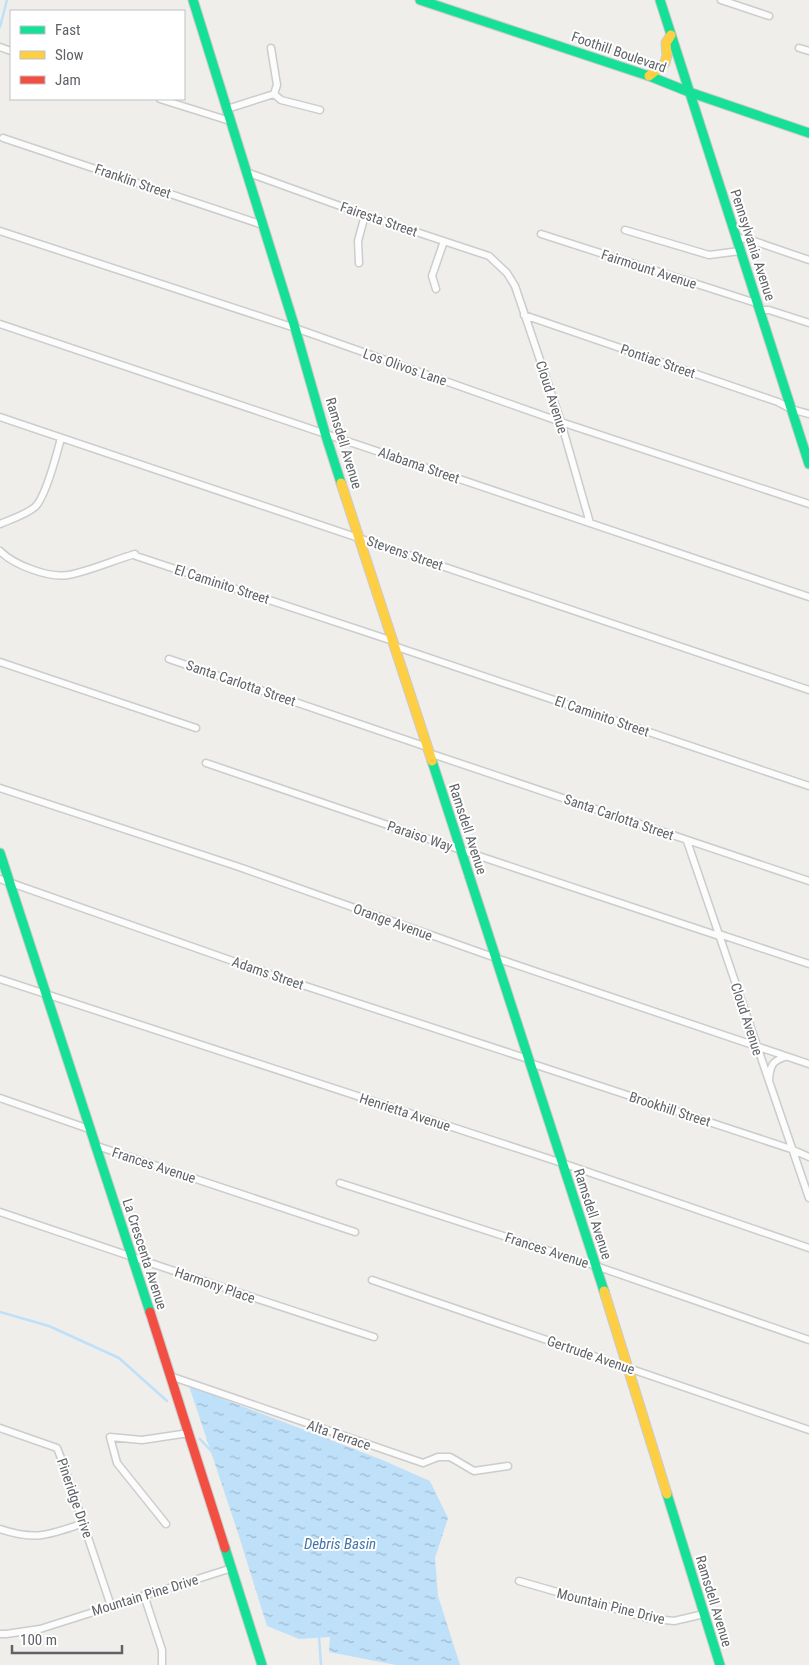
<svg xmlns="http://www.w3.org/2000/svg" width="809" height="1665" viewBox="0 0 809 1665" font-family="'Roboto Condensed',sans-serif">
  <defs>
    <pattern id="water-ripples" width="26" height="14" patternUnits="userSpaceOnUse" patternTransform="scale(1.25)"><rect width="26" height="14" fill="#bfe0f9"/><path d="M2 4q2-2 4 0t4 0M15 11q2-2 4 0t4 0" fill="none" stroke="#9eb9cd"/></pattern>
  </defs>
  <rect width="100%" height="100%" fill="#efeeea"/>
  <path fill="url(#water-ripples)" d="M189 1386 380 1459 430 1481 448 1518 435 1558 438 1596 460 1665H396L329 1652 330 1637 299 1639 267 1626 238 1533Z"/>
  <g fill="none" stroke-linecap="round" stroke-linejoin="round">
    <path stroke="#bfe0f9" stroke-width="2.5" d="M0 27 7 0
      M0 1312 49 1326 119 1358 167 1401
      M200 1439 212 1452
      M319 1637 321 1665"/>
    <defs>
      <path id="street" d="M721 0 769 16
        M0 47 11 51
        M271 48 277 85 274 94
        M799 48 809 51
        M160 99 230 121
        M227 109 274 94 281 100 320 110
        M3 138 263 225
        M246 172 365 215 489 256 507 273 515 286 561 422 590 523
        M625 230 709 255 740 251
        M0 231 295 328 561 422 809 504
        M541 234 756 303
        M736 238 748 239 809 260
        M359 263 358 241 365 215
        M436 289 432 276 444 241
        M759 310H769L809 323
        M524 315 778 402 791 409 809 414
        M0 324 809 597
        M0 417 809 690
        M0 524C12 519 25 515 35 507 46 497 57 453 61 438
        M0 551C14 565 48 578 68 575 90 571 114 560 135 554
        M136 556 393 641
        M394 646 809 786
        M169 659 427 747
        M0 662 196 728
        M429 753 809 881
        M206 763 461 850 719 936
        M0 788 239 867 496 958 809 1064
        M687 841 809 1198
        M0 879 275 976 528 1059
        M719 934 809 964
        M0 979 562 1163 809 1248
        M530 1063 791 1149 809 1157
        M769 1080C770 1066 772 1061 785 1057
        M0 1098 89 1129
        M94 1145 355 1232
        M340 1183 596 1266 809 1340
        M0 1212C124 1254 249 1297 374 1337
        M372 1280 809 1430
        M170 1376 423 1463 438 1457H450L474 1471 508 1466
        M0 1428 57 1448 63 1463 111 1606
        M166 1524 117 1463 110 1437 142 1440 189 1433
        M0 1529C36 1541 49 1535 84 1523
        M519 1581 647 1618 674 1621 704 1614
        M144 1595 162 1650V1665
        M0 1634H6L40 1629 232 1568"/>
      <path id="fast" d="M193 0 295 328 325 433 341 483
        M420 0 649 76 689 92 809 133
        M660 0 809 464
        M432 761 604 1291
        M0 853 150 1312
        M667 1494 720 1665
        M225 1548 262 1665"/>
      <path id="slow" d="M649 76 665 63 667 55 666 43 671 35
        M341 483 432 761
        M604 1291 667 1494"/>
      <path id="jam" d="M150 1312 225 1548"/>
    </defs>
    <use href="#street" stroke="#cbcccc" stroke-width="9"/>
    <use href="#fast" stroke="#cacacb" stroke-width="11"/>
    <use href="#slow" stroke="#cacacb" stroke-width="11"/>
    <use href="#jam" stroke="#cacacb" stroke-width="11"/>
    <use href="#street" stroke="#fdfcfc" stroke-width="6"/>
    <use href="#fast" stroke="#16e098" stroke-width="9"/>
    <use href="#slow" stroke="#ffcf43" stroke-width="9"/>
    <use href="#jam" stroke="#f24e42" stroke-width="9"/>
  </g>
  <g text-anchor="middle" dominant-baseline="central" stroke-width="4" stroke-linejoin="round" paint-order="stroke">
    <g font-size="14" fill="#5f6368" stroke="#fff">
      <text transform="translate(619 52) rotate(19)">Foothill Boulevard</text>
      <text transform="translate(133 181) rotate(19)">Franklin Street</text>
      <text transform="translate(379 219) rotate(19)">Fairesta Street</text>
      <text transform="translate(753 245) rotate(72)">Pennsylvania Avenue</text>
      <text transform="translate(649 269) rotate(18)">Fairmount Avenue</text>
      <text transform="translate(658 361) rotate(19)">Pontiac Street</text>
      <text transform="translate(405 367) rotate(19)">Los Olivos Lane</text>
      <text transform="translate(552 397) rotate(72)">Cloud Avenue</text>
      <text transform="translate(344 443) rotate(73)">Ramsdell Avenue</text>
      <text transform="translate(419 465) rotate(19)">Alabama Street</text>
      <text transform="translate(405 553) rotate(19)">Stevens Street</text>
      <text transform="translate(222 584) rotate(18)">El Caminito Street</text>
      <text transform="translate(241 683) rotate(19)">Santa Carlotta Street</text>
      <text transform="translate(602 716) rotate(19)">El Caminito Street</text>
      <text transform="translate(619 817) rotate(19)">Santa Carlotta Street</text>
      <text transform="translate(468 829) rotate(72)">Ramsdell Avenue</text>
      <text transform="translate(420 836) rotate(19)">Paraiso Way</text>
      <text transform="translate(393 922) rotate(20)">Orange Avenue</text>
      <text transform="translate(268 973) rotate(19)">Adams Street</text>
      <text transform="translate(747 1019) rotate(72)">Cloud Avenue</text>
      <text transform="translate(670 1109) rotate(18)">Brookhill Street</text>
      <text transform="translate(405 1112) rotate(18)">Henrietta Avenue</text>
      <text transform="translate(154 1165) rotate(18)">Frances Avenue</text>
      <text transform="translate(593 1214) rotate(72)">Ramsdell Avenue</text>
      <text transform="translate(547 1250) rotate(18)">Frances Avenue</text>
      <text transform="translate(145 1254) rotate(72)">La Crescenta Avenue</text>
      <text transform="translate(215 1285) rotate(19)">Harmony Place</text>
      <text transform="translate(591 1355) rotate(19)">Gertrude Avenue</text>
      <text transform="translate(339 1435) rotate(19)">Alta Terrace</text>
      <text transform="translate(75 1498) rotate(71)">Pineridge Drive</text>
      <text transform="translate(145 1595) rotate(-17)">Mountain Pine Drive</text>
      <text transform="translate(714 1601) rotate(73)">Ramsdell Avenue</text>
      <text transform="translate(611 1606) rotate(14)">Mountain Pine Drive</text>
    </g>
    <g font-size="15" font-style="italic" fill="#4174aa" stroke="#fff">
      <text x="340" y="1544">Debris Basin</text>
    </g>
  </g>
  <rect x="10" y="10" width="175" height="90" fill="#ffffff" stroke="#bfc1c3"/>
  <rect x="20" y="26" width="25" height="8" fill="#16e098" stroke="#bfc1c3"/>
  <text x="55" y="35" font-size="15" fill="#5f6368">Fast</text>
  <rect x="20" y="51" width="25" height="8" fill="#ffcf43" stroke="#bfc1c3"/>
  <text x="55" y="60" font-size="15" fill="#5f6368">Slow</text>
  <rect x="20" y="76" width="25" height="8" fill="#f24e42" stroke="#bfc1c3"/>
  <text x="55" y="85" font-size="15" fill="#5f6368">Jam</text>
  <path d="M12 1645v8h110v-8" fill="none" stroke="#5f6368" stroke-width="2.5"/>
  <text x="20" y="1645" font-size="15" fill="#5f6368" stroke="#ffffff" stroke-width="4" paint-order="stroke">100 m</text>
</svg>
